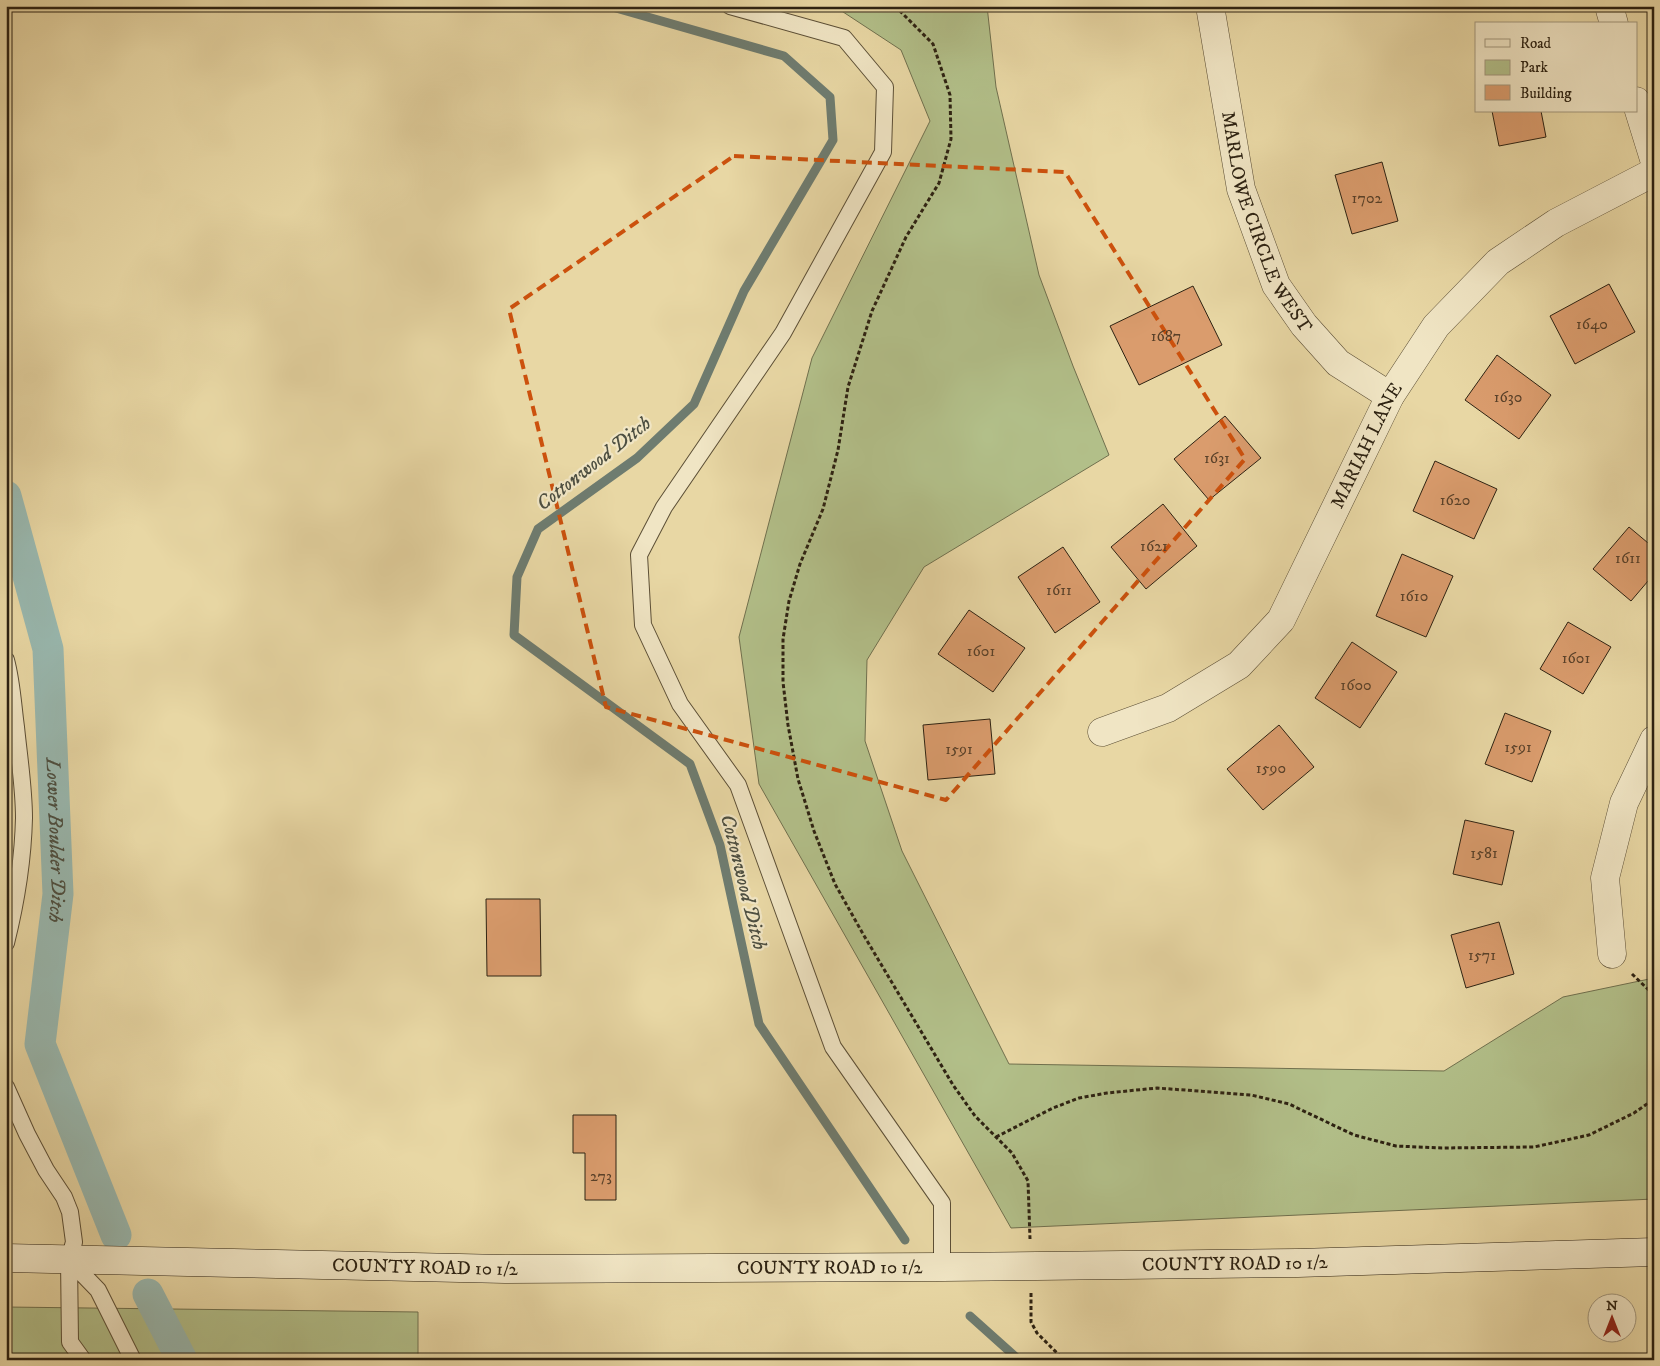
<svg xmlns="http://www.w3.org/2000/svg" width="1660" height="1366" viewBox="0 0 1660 1366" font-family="'IM FELL DW Pica',serif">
  <rect width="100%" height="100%" fill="#e8d7a4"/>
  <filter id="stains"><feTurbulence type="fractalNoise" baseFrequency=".004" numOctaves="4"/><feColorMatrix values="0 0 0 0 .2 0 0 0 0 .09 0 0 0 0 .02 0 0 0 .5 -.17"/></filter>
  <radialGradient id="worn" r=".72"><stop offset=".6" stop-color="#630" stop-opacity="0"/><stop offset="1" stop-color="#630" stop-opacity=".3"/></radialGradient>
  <path fill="#b2bf89" stroke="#70704e" d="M834 6H987L996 87 1039 275 1073 366 1109 455 924 567 867 660 865 741 902 851 1009 1064 1444 1071 1563 997 1654 978V1199L1011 1228 759 784 739 637 812 358 930 121 901 50Z
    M6 1307 418 1312V1360H6Z"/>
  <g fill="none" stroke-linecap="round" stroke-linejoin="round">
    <path stroke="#6e7c70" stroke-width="9" d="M609 6 784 56 830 97 833 140 744 291 694 404 637 458 538 529 517 577 514 635 690 764 720 845 759 1024 905 1240
      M970 1316 1019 1360"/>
    <g stroke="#99b8af" stroke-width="31">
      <path id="s1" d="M6 496 48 649 58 894 40 1044 116 1235"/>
      <path d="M148 1294 182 1360"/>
    </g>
  </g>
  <path fill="#da9c6d" stroke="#2d2212" d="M1492 111H1541L1546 137 1499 146Z
    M1382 162 1398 221 1352 234 1335 175Z
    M1609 284 1635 332 1575 364 1550 316Z
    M1193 286 1222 345 1139 385 1110 326Z
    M1497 355 1551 395 1519 439 1465 400Z
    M1225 416 1261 458 1209 500 1174 459Z
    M1435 461 1497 489 1474 539 1413 511Z
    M1163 504 1197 546 1146 589 1111 547Z
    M1629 527 1654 548V574L1631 601 1593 569Z
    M1063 547 1100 602 1055 633 1018 577Z
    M1402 554 1453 576 1426 637 1376 616Z
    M969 610 1025 648 993 692 938 654Z
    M1568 622 1611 647 1583 694 1540 669Z
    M1352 642 1397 672 1360 728 1315 698Z
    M1505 713 1551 731 1532 782 1485 764Z
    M990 719 995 774 928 780 923 725Z
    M1279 725 1314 767 1263 810 1227 769Z
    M1465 820 1514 831 1502 885 1453 874Z
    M486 899H540L541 976H487Z
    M1499 922 1514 974 1466 988 1451 935Z
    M573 1115H616V1200H585V1153H573Z"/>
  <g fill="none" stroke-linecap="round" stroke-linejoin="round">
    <defs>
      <path id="lane" d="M730 6 844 38 885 87 883 152 783 333 664 507 639 555 643 625 680 704 738 785 833 1047 942 1203V1267
        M6 660C12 682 13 705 16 727 19 757 24 788 24 818 23 860 16 903 6 943
        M6 1087 27 1134 46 1170 64 1197 70 1212 74 1242 69 1260 70 1342 83 1360
        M69 1260 98 1290 133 1360"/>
      <g id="street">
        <path id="s2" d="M1210 6 1241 189 1276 285 1304 325 1338 363 1390 396"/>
        <path d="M1609 6 1614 24"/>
        <path d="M1636 101 1654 159"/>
        <path id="s3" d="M1102 732 1168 708 1239 665 1281 620 1390 396 1436 326 1498 262 1556 223 1654 172"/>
        <path d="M1612 954 1605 878 1624 803 1654 740"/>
      </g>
      <g id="secondary">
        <path id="s4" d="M6 1258 505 1269 942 1267 1298 1263 1654 1252"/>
      </g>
    </defs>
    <use href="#lane" stroke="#5c4f36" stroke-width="18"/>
    <use href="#street" stroke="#5c4f36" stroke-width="29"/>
    <use href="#secondary" stroke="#2d2212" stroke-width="29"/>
    <path stroke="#2d2212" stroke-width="3" stroke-dasharray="4 2.5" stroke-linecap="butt" d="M895 6 933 44 950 95 951 139 939 183 906 237 872 311 848 387 838 450 823 509 800 564 789 601 783 639V682L788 725 798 779 814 831 835 884 863 934 953 1085 975 1116 1012 1153 1028 1181 1030 1239
      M1632 974 1654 995
      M996 1137 1053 1108 1079 1098 1107 1093 1157 1088 1251 1095 1289 1104 1354 1135 1396 1146 1442 1148 1534 1147 1589 1135 1634 1113 1654 1099
      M1031 1293V1322L1037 1333 1064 1360"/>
    <use href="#lane" stroke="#f0e5c4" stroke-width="16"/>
    <use href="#street" stroke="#f0e5c4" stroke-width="28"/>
    <use href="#secondary" stroke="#f0e5c4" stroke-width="28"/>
  </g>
  <path fill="none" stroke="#cc510d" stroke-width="4" stroke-dasharray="10 6" stroke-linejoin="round" d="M734 156 1065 172 1245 459 946 800 606 707 509 309Z"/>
  <g text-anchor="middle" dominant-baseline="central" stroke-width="4.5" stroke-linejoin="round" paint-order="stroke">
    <g font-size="16" fill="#584029">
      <text x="1367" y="198">1702</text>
      <text x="1592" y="324">1640</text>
      <text x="1166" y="336">1687</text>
      <text x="1508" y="397">1630</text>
      <text x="1217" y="458">1631</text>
      <text x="1455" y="500">1620</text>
      <text x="1154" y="546">1621</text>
      <text x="1628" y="558">1611</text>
      <text x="1059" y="590">1611</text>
      <text x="1414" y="596">1610</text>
      <text x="981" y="651">1601</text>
      <text x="1576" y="658">1601</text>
      <text x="1356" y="685">1600</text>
      <text x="1518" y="747">1591</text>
      <text x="959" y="749">1591</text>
      <text x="1271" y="768">1590</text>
      <text x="1484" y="853">1581</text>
      <text x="1482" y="955">1571</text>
      <text x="601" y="1176">273</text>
    </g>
    <g font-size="19" fill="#2d2212" stroke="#f0e5c4">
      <text stroke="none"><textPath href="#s2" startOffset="225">MARLOWE CIRCLE WEST</textPath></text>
      <text stroke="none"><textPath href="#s3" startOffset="409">MARIAH LANE</textPath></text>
      <text stroke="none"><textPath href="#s4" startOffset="1229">COUNTY ROAD 10 1/2</textPath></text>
      <text stroke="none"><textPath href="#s4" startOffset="419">COUNTY ROAD 10 1/2</textPath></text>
      <text stroke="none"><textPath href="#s4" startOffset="824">COUNTY ROAD 10 1/2</textPath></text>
    </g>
    <g font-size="20" font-style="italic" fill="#4d4f41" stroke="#f0e5c4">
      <text transform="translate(594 464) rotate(-38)">Cottonwood Ditch</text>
      <text stroke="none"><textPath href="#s1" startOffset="350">Lower Boulder Ditch</textPath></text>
      <text transform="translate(743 882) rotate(76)">Cottonwood Ditch</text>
    </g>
  </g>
  <rect width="1660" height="1366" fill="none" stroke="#e8d7a4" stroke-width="25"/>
  <rect x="8" y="8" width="1645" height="1351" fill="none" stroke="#2d2212" stroke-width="2.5"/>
  <rect x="12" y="12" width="1635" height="1341" fill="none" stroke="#2d2212"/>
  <rect x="1475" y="22" width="162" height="90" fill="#f0e5c4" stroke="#a2977d"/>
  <rect x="1485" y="39" width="25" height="8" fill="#f0e5c4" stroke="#a2977d"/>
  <text x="1520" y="48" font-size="15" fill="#2d2212">Road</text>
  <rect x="1485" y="60" width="25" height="15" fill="#b2bf89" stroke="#a2977d"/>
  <text x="1520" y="72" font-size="15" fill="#2d2212">Park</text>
  <rect x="1485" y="85" width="25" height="15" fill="#da9c6d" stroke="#a2977d"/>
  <text x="1520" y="98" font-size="15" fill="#2d2212">Building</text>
  <g transform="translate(1612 1318)"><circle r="24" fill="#f0e5c4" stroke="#a2977d"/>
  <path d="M0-4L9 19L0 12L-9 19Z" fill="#8f2418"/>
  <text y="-8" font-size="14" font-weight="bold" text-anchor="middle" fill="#2d2212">N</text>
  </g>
  <rect width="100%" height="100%" filter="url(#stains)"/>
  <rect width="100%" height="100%" fill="url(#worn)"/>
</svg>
